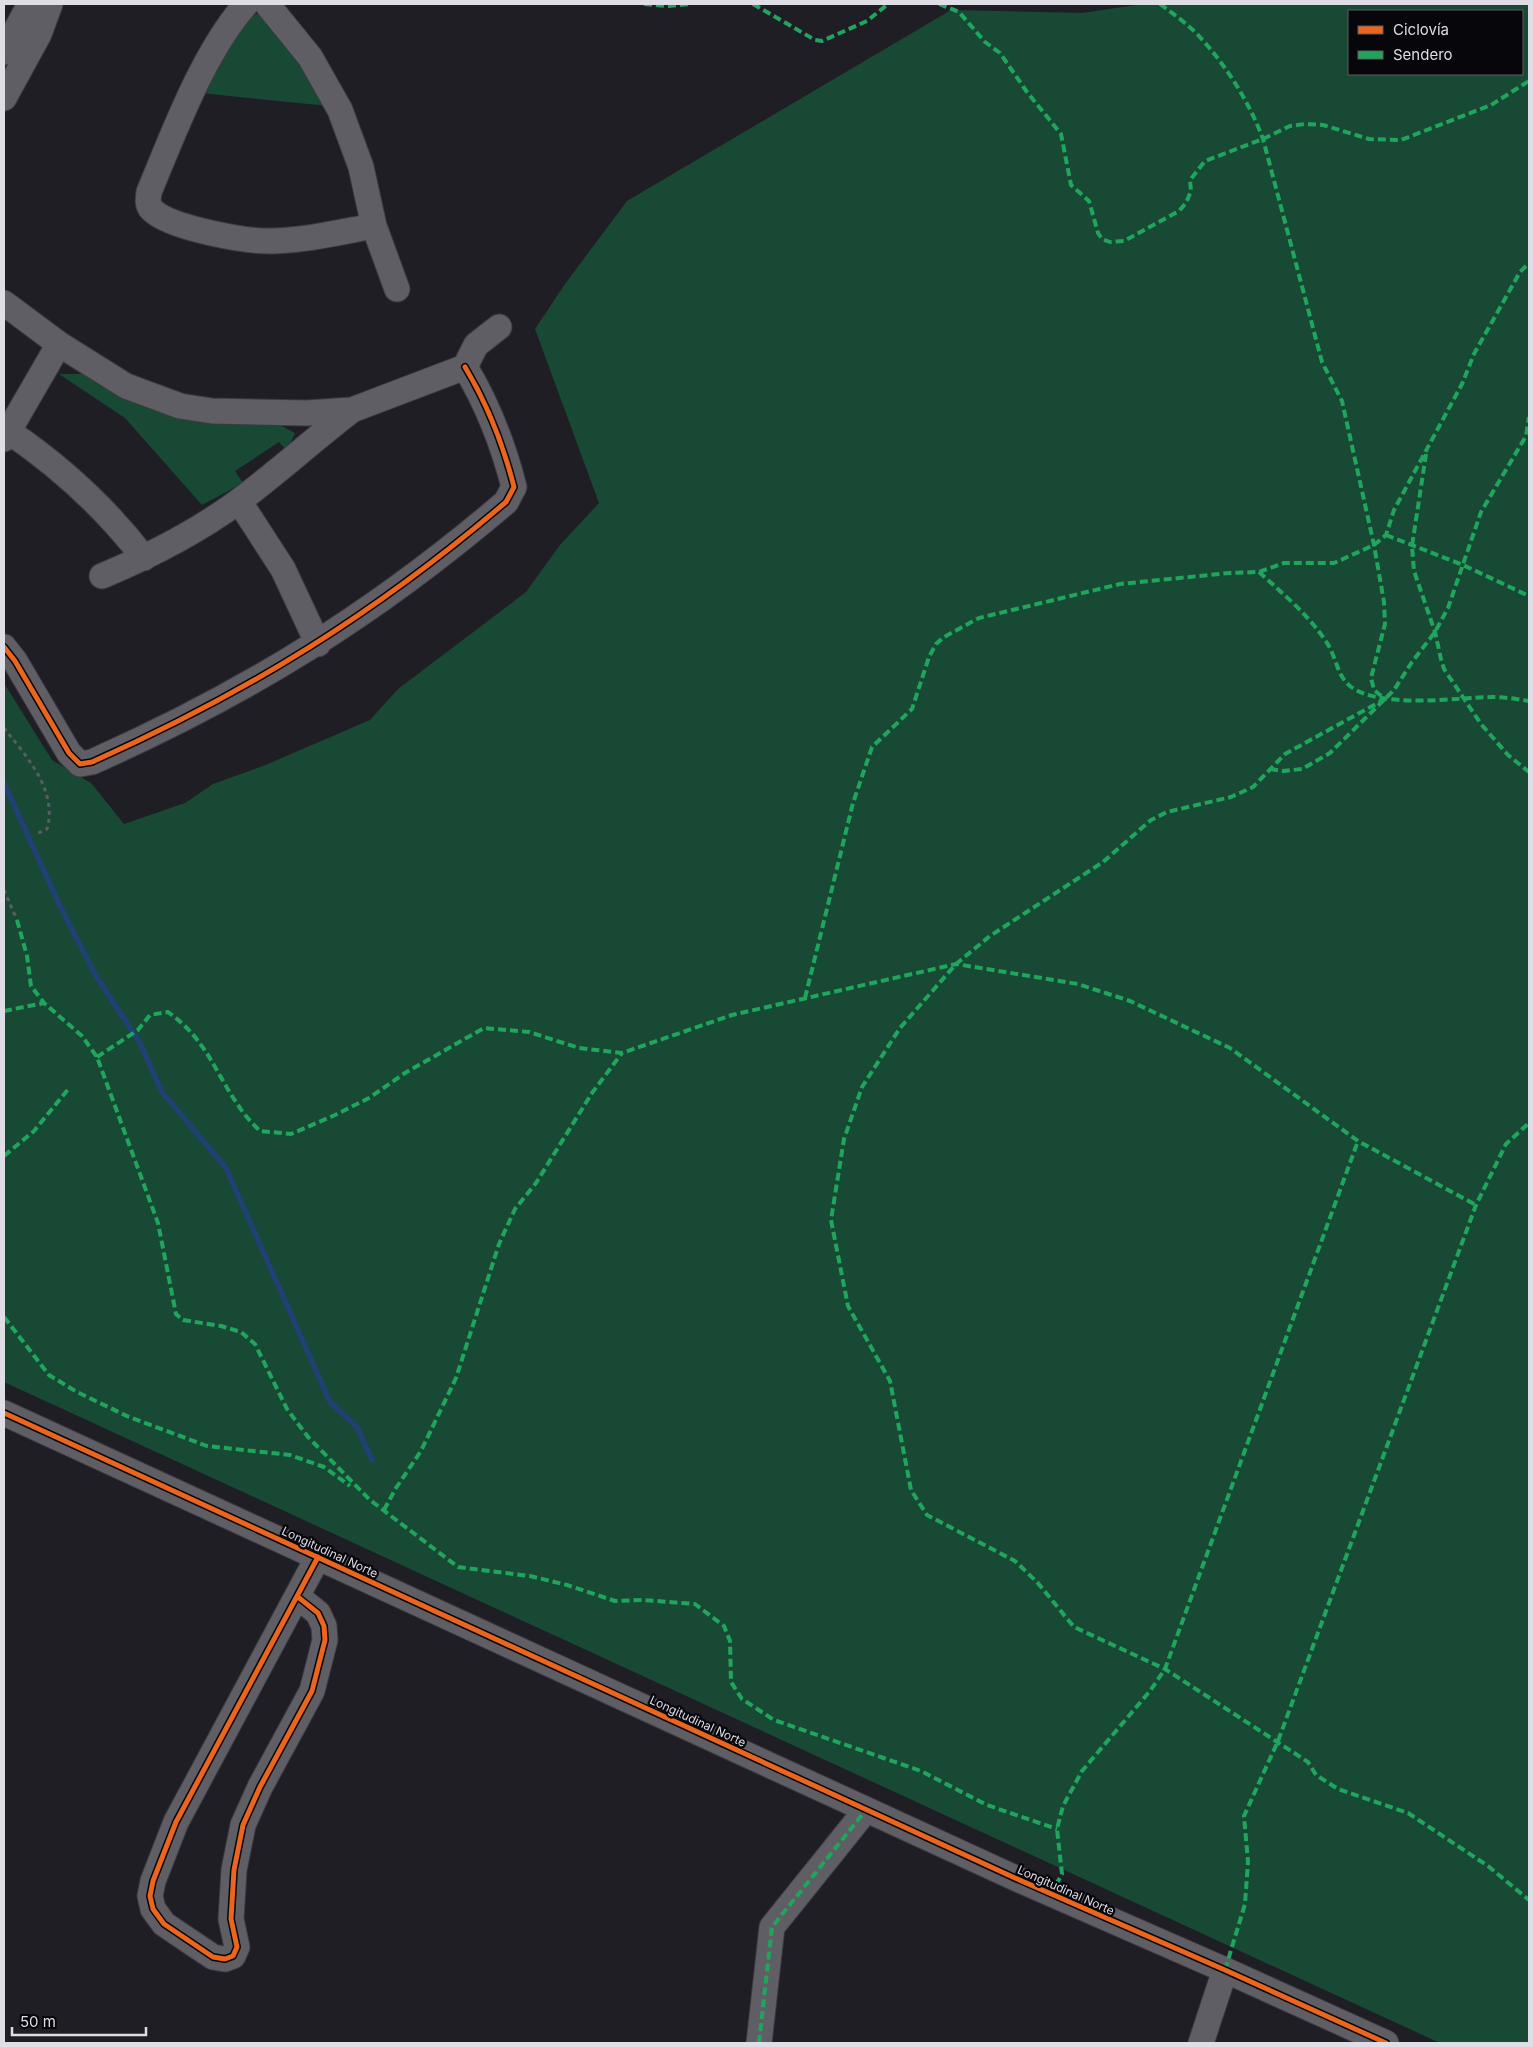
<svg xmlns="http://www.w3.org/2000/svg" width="1533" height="2047" viewBox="0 0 1533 2047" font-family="Inter,sans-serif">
  <rect width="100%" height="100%" fill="#1f1e25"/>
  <path fill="#184935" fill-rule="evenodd" d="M1143 4H1529V2043H1440L4 1382V683L52 760 91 783 124 824 185 803 213 784 263 766 370 720 398 689 526 592 560 545 599 503 535 329 565 284 627 201 951 10 1082 13ZM1349 11H1522V74H1349Z
    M263 13 328 106 201 93 248 16Z
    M59 374H86L276 423 295 433 287 451 279 442 235 471 243 483 202 505 125 418Z"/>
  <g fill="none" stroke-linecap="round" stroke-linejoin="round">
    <path stroke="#214174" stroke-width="5.5" d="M4 783 59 904 96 976 140 1043 162 1092 226 1168 330 1402 357 1427 372 1460"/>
    <defs>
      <path id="minor" d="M246 4C203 53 174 132 149 192 148 199 147 205 152 210 170 228 247 242 273 241 307 240 341 232 374 226
        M267 4 310 57 340 110 361 167 374 226 397 289
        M4 52 30 4
        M4 98 39 34 50 4
        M4 303 59 344 126 386 180 406 212 411 307 413 352 410 465 367 476 345 499 327
        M8 431C61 467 105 507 144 558
        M4 439 59 344
        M239 501 283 569 318 644
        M102 576C150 556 197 532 239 501 278 472 314 439 352 410
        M4 647 15 661 69 753 80 764 92 762C249 692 376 613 506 502L514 487C503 444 488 405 465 367
        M4 1413 1015 1878 1225 1970 1386 2043
        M298 1597 318 1613 324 1626 325 1640 312 1691 260 1787 243 1825 234 1870 231 1919 237 1947 233 1956 225 1959 213 1957 164 1924 153 1909 150 1896 153 1881 176 1822 318 1557
        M759 2043 772 1927 866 1810
        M1201 2043 1225 1970"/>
    </defs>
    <use href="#minor" stroke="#3c3b41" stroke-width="27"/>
    <path stroke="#5b5b60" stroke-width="3" stroke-dasharray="4 4" stroke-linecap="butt" d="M4 728C26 756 58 790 47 829L38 833
      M4 890 17 920"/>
    <use href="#minor" stroke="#5f5e64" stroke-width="25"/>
    <path stroke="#20a55d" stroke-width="4" stroke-dasharray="8 4" stroke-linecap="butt" d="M644 4 667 6 692 4
      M753 4 815 40 822 41 867 21 888 4
      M939 4 959 12 985 42 1000 53 1027 92 1061 134 1071 185 1089 201 1098 233 1102 239 1110 242 1124 241 1179 211 1186 203 1191 191 1190 180 1205 161 1263 139 1290 126 1305 124 1323 125 1369 139 1401 140 1491 105 1529 81
      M1160 4C1172 13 1185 22 1196 33 1224 62 1249 101 1263 139L1322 362 1342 401 1374 545 1384 602 1385 624 1371 678 1374 690 1385 699 1285 754 1253 787 1231 797 1167 812 1151 820 1103 862 990 936 956 964 900 1028 862 1087 844 1139 831 1220 848 1306 890 1381 911 1490 927 1515 1015 1561 1037 1582 1074 1627 1165 1669 1308 1762 1316 1775 1338 1789 1408 1813 1488 1866 1529 1900
      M1426 454 1412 546 1414 571 1435 632 1441 659 1444 669 1481 724 1508 755 1529 772
      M1386 535 1463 565 1529 596
      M1259 572C1283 594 1309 615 1327 643 1336 656 1337 676 1350 686 1378 709 1456 698 1492 697 1504 697 1517 699 1529 701
      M1270 769 1283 771 1302 769 1330 753 1394 690 1412 662 1435 632 1448 608 1481 512 1526 436 1529 417
      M17 920 27 956 31 986 44 1003 82 1036 97 1057 158 1223 176 1314 183 1320 221 1326 241 1332 255 1344 287 1409 308 1437 370 1500 458 1567 530 1576 567 1585 615 1601 643 1600 695 1604 724 1626 730 1641 731 1682 742 1699 774 1720 921 1771 987 1805 1057 1829
      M805 998 853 803 872 747 912 709 929 657 936 644 944 637 979 618 1120 584 1229 573 1259 572 1284 563H1334L1374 545 1386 535 1394 510 1462 384 1474 354 1520 272 1529 263
      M4 1011 44 1003
      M97 1057 138 1030 150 1015 168 1012C207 1040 214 1071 240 1108 245 1116 253 1124 260 1131L291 1134 335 1115 369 1098 405 1073 484 1028 529 1032 579 1048 622 1053 732 1015 956 964 1078 984 1130 1001 1230 1048 1358 1141 1476 1205
      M4 1156 34 1131 70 1087
      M4 1317 49 1375 77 1392 129 1417 207 1446 290 1455 324 1467 350 1486
      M384 1510 396 1488 421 1451 456 1378 499 1244 515 1209 536 1183 592 1093 622 1053
      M1046 1892 1057 1883 1062 1874 1057 1829 1063 1806 1082 1771 1150 1691 1165 1669 1358 1141
      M1225 1970 1245 1904 1248 1862 1244 1816 1278 1741 1476 1205 1506 1144 1529 1123
      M759 2043 772 1927 866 1810"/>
    <defs>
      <path id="cycleway" d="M4 647 15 661 69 753 80 764 92 762C249 692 376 613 506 502L514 487C503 444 488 405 465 367
        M4 1413 1015 1878 1225 1970 1386 2043
        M298 1597 318 1613 324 1626 325 1640 312 1691 260 1787 243 1825 234 1870 231 1919 237 1947 233 1956 225 1959 213 1957 164 1924 153 1909 150 1896 153 1881 176 1822 318 1557"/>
    </defs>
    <use href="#cycleway" stroke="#07060b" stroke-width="8"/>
    <use href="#cycleway" stroke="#eb651d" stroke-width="5"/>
  </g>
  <g text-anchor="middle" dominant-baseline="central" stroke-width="4.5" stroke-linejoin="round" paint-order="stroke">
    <g font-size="12" fill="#dfdee7" stroke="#07060b">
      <text transform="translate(330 1552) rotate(25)">Longitudinal Norte</text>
      <text transform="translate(698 1721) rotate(25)">Longitudinal Norte</text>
      <text transform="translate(1066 1890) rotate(24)">Longitudinal Norte</text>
    </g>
  </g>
  <rect width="1533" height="2047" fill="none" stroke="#dfdee7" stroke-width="10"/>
  <rect x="1348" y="10" width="175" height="65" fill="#07060b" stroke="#5d5c63"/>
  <rect x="1358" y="26" width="25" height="8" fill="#eb651d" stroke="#5d5c63"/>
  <text x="1393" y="35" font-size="15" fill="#dfdee7">Ciclovía</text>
  <rect x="1358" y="51" width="25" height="8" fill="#20a55d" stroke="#5d5c63"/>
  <text x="1393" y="60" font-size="15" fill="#dfdee7">Sendero</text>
  <path d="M12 2027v8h134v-8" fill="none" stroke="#dfdee7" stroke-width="2.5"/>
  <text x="20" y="2027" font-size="15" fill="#dfdee7" stroke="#07060b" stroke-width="4" paint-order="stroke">50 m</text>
</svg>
